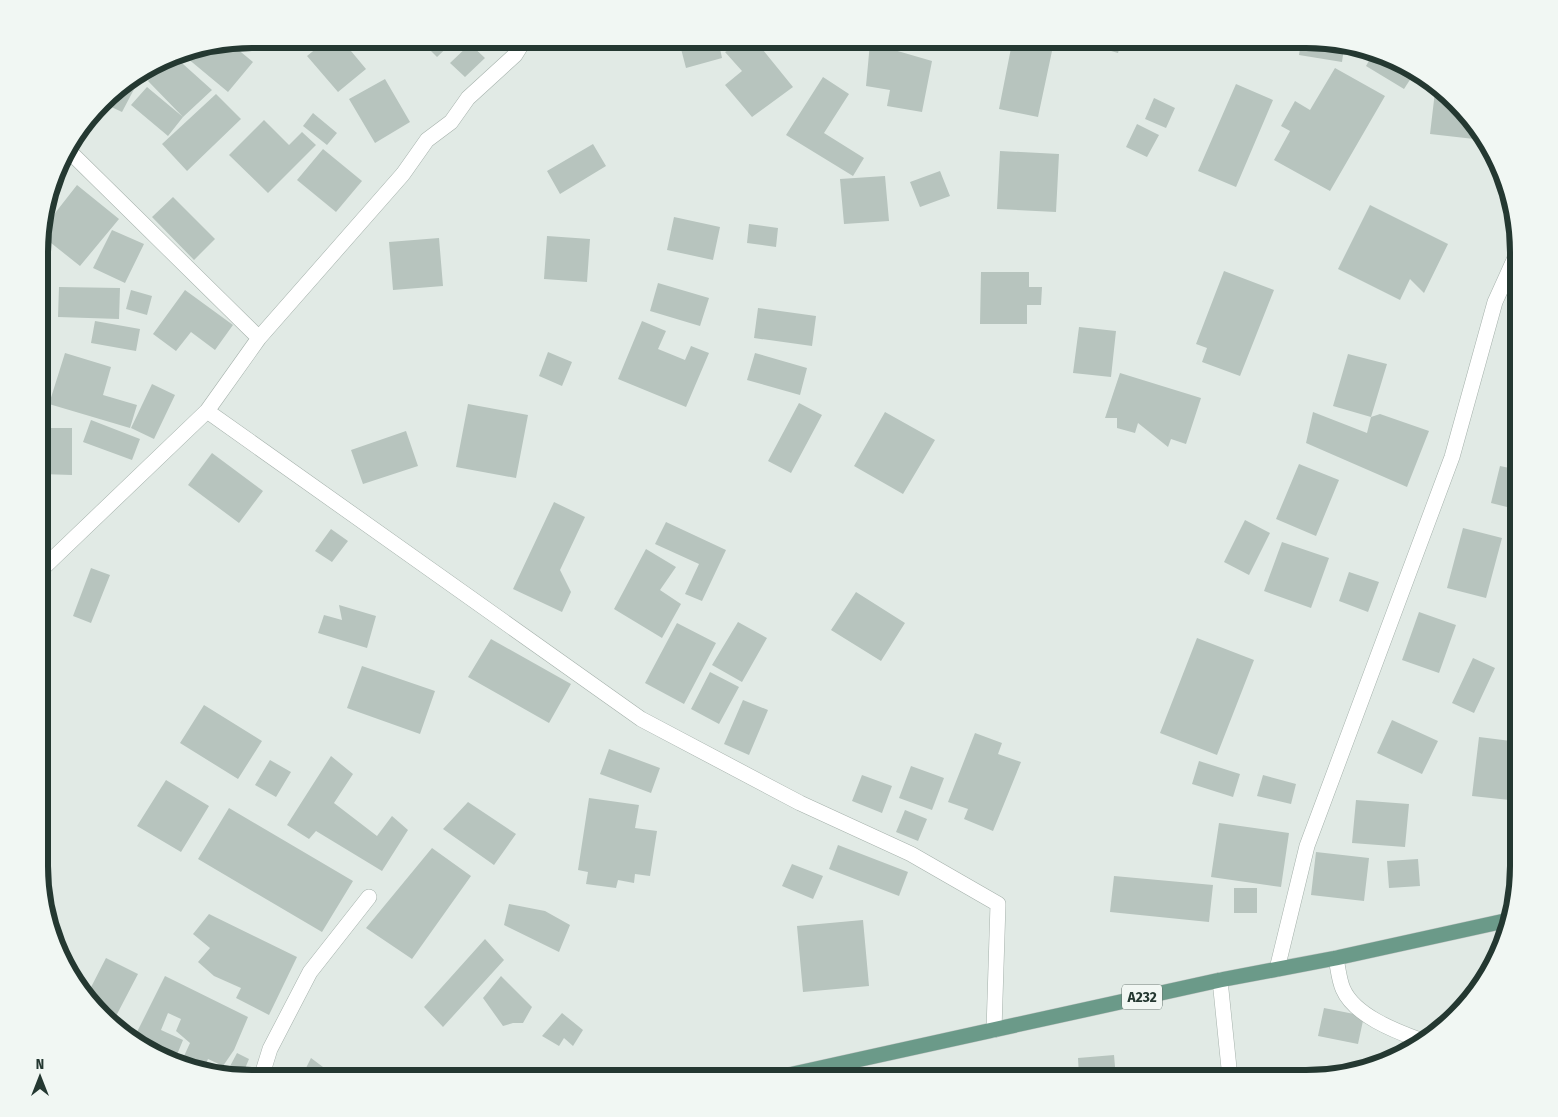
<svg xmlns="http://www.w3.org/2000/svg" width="1558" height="1117" viewBox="0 0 1558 1117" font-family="'Fira Sans Condensed',sans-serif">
  <rect width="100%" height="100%" fill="#e1eae5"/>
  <path fill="#b7c4be" d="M328 39H341L366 69 338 92 307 56Z
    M419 39H456L437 57Z
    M689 39H718L722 58 686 68 680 45 691 44Z
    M748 39H754L793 87 752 117 725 85 742 71 725 52Z
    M901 39H935L932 51 892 40Z
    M1033 39H1062L1059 49Z
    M1081 39H1122L1118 53 1080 42Z
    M1301 42 1344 48 1342 62 1299 55Z
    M230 43 253 62 228 92 181 53Z
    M870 43 932 61 922 112 887 106 890 90 866 86Z
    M1012 43 1052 51 1038 117 999 109Z
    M470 44 485 58 465 77 450 63Z
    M1375 50 1415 72 1404 89 1366 66Z
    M173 55 212 90 183 117 148 81Z
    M1335 68 1385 96 1330 191 1274 160 1290 131 1281 126 1295 101 1310 110Z
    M140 74 141 76 122 112 103 103 111 92Z
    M823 77 849 94 824 133 864 158 853 176 786 135Z
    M385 79 410 122 375 143 349 99Z
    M1436 83 1478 135 1483 140 1430 134Z
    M1236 84 1273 100 1236 187 1198 171Z
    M147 87 183 117 168 136 131 105Z
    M216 94 241 119 187 171 162 144Z
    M1154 98 1175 108 1166 128 1145 119Z
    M313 113 337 133 327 145 303 126Z
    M264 120 289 145 302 132 316 145 268 193 229 155Z
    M1137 124 1159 135 1147 157 1126 147Z
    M593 144 606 166 560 194 547 171Z
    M323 149 362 181 336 212 297 180Z
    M1000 151 1059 154 1056 212 997 209Z
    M940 171 950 196 920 207 910 182Z
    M885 176 889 221 844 224 840 179Z
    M77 185 119 219 80 266 41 235V231Z
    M173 197 215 239 194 260 152 217Z
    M1370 205 1448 244 1424 293 1410 279 1400 300 1338 269Z
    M674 217 720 227 713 260 667 250Z
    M749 224 778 228 776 247 747 243Z
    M112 230 144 244 125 283 93 268Z
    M547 236 590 239 587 282 544 279Z
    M439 238 443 286 393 290 389 242Z
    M1224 271 1274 290 1240 376 1202 362 1207 348 1196 344Z
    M981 272H1029V287H1042L1041 305H1027V324H980Z
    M658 283 709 298 700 326 650 311Z
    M59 287 120 288 119 319 58 317Z
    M131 290 152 296 147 315 126 309Z
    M185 290 233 325 215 350 191 332 176 351 153 334Z
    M758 308 816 316 812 346 754 338Z
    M95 321 140 329 136 351 91 343Z
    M642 321 666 331 658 349 685 360 691 346 709 353 686 407 618 379Z
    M1079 327 1116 331 1111 377 1073 373Z
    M548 352 572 362 562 386 539 376Z
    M65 353 111 367 103 395 137 405 130 428 49 404Z
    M755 353 807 368 800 395 747 380Z
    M1348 354 1387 364 1371 417 1333 406Z
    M1120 373 1201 398 1186 444 1171 439 1168 447 1138 423 1135 433 1117 428V418H1105Z
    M152 384 175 395 154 439 131 428Z
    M41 392H46L47 419H41Z
    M799 403 822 415 791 473 768 461Z
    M468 404 528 415 516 478 456 467Z
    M885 412 935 440 903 494 854 466Z
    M1313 412 1367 433 1371 417 1380 414 1429 431 1407 487 1306 443Z
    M91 420 140 439 132 460 83 442Z
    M41 428H72V475L41 474Z
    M406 431 418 466 363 484 351 450Z
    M212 453 263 491 239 523 188 485Z
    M1299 464 1339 480 1316 536 1276 519Z
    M1500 466 1519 470V510L1491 503Z
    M554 502 585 517 560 570 571 592 562 612 513 589Z
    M1245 520 1270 533 1249 575 1224 562Z
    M666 522 726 550 702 601 685 594 699 564 655 544Z
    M1463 528 1502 538 1486 598 1447 588Z
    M331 529 348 541 332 562 315 551Z
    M1282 542 1329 558 1311 608 1264 591Z
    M646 549 676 567 660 590 681 604 662 638 614 609Z
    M91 568 110 575 91 623 73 616Z
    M1349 572 1379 582 1368 612 1339 601Z
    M856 592 905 623 881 661 831 630Z
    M339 605 376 616 367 648 318 633 324 615 342 620Z
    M1419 612 1456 625 1439 673 1402 660Z
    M738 622 767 638 742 682 712 665Z
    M677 623 716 643 684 704 645 683Z
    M1197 638 1254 660 1217 755 1160 733Z
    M491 639 571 684 549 723 468 677Z
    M1473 658 1495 668 1474 713 1452 703Z
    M362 666 435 691 420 734 347 708Z
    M710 672 739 687 719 724 691 709Z
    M743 700 768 710 749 755 724 744Z
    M204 705 262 741 238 779 180 743Z
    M1392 720 1438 741 1422 774 1377 753Z
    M975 733 1002 743 998 754 1021 762 993 831 964 819 968 809 948 802Z
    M1479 737 1519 742V801L1472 796Z
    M609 749 660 768 651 793 600 774Z
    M331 756 353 774 334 803 377 836 392 816 408 830 382 871 316 831 309 839 287 825Z
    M270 760 291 772 276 797 255 785Z
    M1199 761 1240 774 1233 797 1192 784Z
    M911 766 944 778 932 810 899 798Z
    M862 775 892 786 882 813 852 801Z
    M1263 775 1296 784 1291 804 1257 796Z
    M166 780 209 806 181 852 137 826Z
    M589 798 639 805 635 828 657 831 650 876 635 874 634 883 618 880 616 888 586 884 588 872 578 870Z
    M1356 800 1409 804 1405 847 1352 843Z
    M468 802 516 834 494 865 443 829Z
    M229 808 353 881 322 932 198 859Z
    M905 810 927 819 918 841 896 832Z
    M1219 823 1289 833 1281 887 1211 877Z
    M838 845 908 872 899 896 829 869Z
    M432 848 471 876 412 959 366 928Z
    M1316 852 1369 858 1364 901 1311 895Z
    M1418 859 1420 886 1389 888 1387 861Z
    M792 864 823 876 813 899 782 886Z
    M1114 876 1213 885 1209 922 1110 912Z
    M41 880 52 890 43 899 41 893Z
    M1234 888H1257V913H1234Z
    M509 904 545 911 570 925 559 952 504 925Z
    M209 914 297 957 269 1015 236 998 241 988 214 976 198 962 210 948 193 934Z
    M863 920 869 986 803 992 797 926Z
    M485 939 504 960 443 1027 424 1007Z
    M106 958 138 974 115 1018 101 1010 87 995Z
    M165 976 248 1017 234 1050 223 1066 208 1059 203 1071 180 1065 190 1043 176 1031 181 1019 168 1013 161 1030 183 1040 174 1062 133 1040Z
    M501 976 532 1007 523 1023H513L503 1026 483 998Z
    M1324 1008 1364 1016 1358 1044 1318 1036Z
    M562 1013 583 1030 573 1046 564 1038 559 1046 542 1036Z
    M237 1053 249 1059 241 1078 211 1072 214 1067 227 1072Z
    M1114 1055 1116 1078H1099V1075L1079 1076 1078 1058Z
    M311 1058 331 1073 329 1078H301Z"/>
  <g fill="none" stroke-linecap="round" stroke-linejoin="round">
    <defs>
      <path id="minor" d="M67 149 259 338
        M207 411 641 719 800 803 911 854 998 904 994 1030
        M41 570 207 411 259 338 403 174 427 140 451 122 468 98 515 55 525 39
        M1336 958C1338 968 1339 980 1343 989 1354 1015 1395 1031 1420 1040
        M1277 969 1307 846 1452 457 1495 302 1519 249
        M1220 980 1230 1078
        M261 1078 270 1049 310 972 369 897"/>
      <path id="major" d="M775 1078 1220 980 1336 958 1509 920"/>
    </defs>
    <use href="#minor" stroke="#a5b1ab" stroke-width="16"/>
    <use href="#major" stroke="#c2c7c5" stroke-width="16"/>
    <use href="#minor" stroke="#fff" stroke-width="15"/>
    <use href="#major" stroke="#6b9a89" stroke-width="15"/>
  </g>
  <g text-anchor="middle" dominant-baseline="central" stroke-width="5" stroke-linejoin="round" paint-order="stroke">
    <rect fill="#f1f7f3" stroke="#62716b" stroke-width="1" x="1122" y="984.5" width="40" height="25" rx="4"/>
    <g font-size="15" font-weight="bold" fill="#243831">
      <text x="1142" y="997">A232</text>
    </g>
  </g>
  <path d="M0 0H1558V1117H0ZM252 48H1306A204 204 0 0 1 1510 252V866A204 204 0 0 1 1306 1070H252A204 204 0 0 1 48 866V252A204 204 0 0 1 252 48Z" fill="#f1f7f3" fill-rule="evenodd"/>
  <path fill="none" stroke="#243831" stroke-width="6" d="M252 48H1306A204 204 0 0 1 1510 252V866A204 204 0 0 1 1306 1070H252A204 204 0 0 1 48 866V252A204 204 0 0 1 252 48Z"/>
  <g transform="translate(40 1077)" stroke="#f1f7f3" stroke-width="4" paint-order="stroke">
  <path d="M0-4L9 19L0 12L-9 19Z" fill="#243831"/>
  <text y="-8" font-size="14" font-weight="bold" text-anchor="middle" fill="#243831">N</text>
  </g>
</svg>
